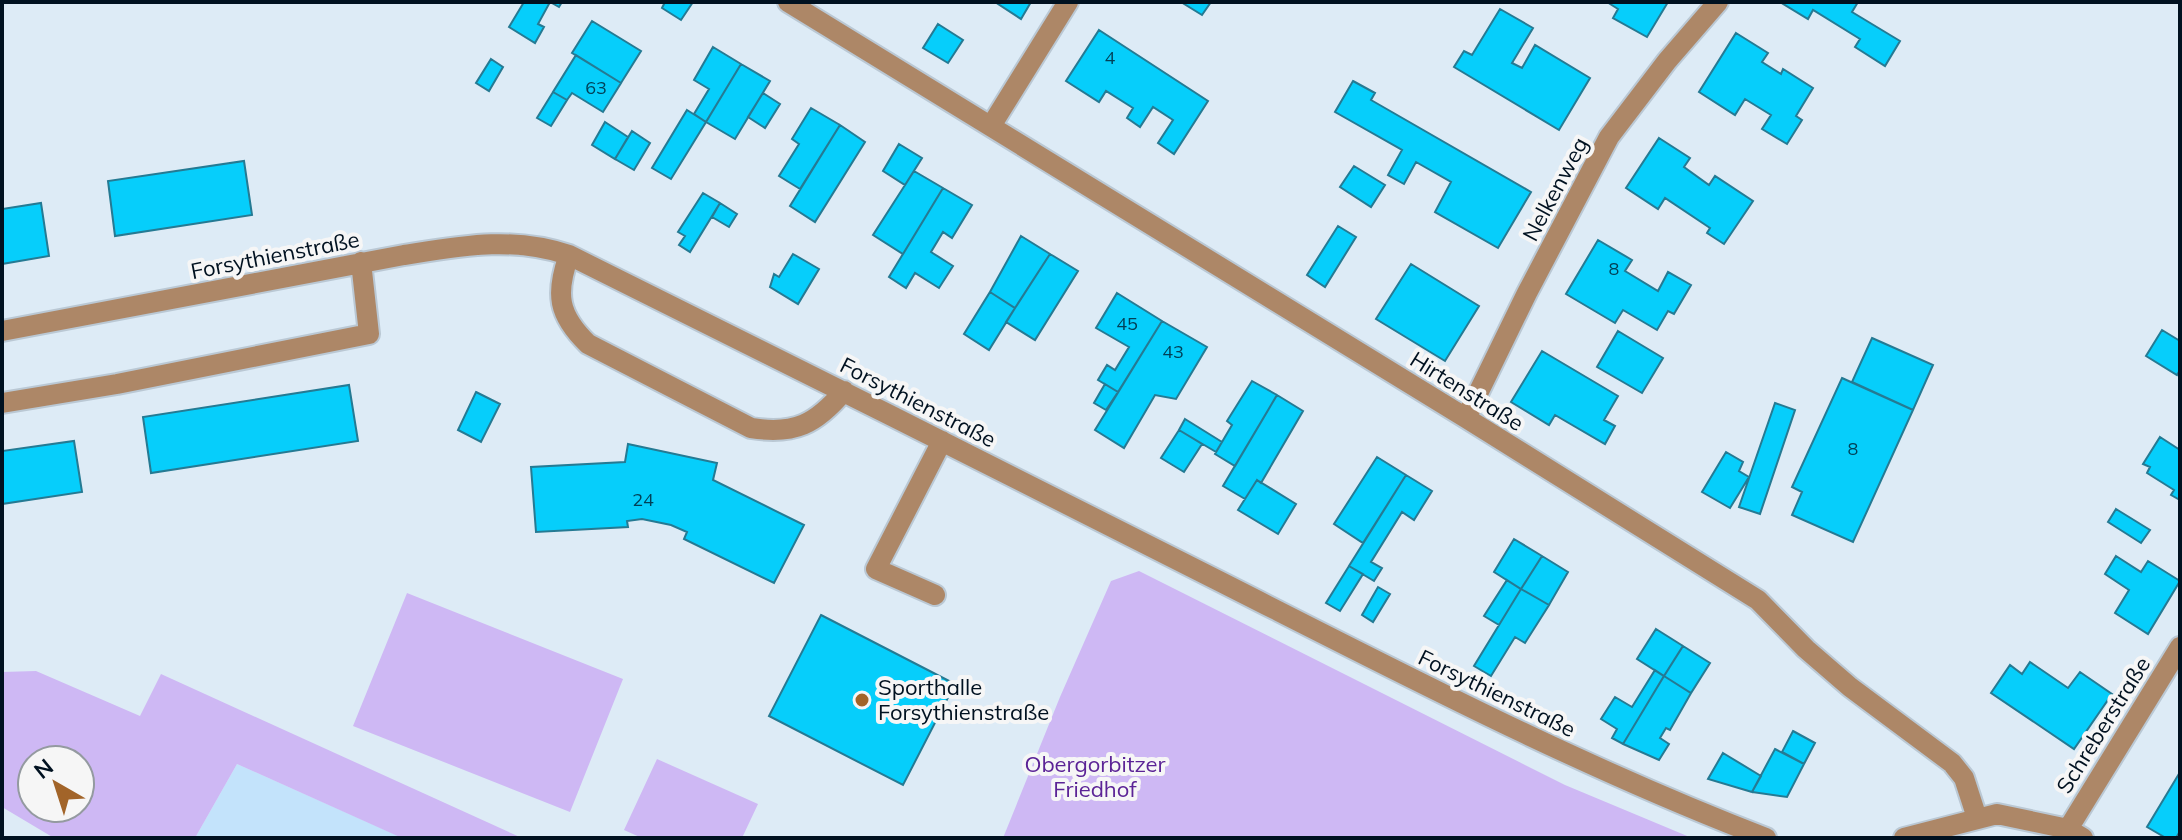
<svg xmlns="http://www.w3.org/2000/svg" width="2182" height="840" viewBox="0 0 2182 840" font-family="Mulish,sans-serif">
  <rect width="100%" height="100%" fill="#ddebf6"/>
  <path fill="#c3e3fb" d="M237 764 403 838H195Z"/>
  <path fill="#ceb8f4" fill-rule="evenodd" d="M1139 571 1565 785 1692 838H1003L1060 697 1111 581Z
    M407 593 623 679 570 812 353 726Z
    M36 671 140 716 161 674 522 838H402L237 764 195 838H54L2 807V672ZM80 760V808H32V760Z
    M657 759 758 804 742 838H642L624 830Z"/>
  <path fill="#06cefb" stroke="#257a93" stroke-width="2" d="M524 2H562L559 7 550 2 538 24 544 27 535 43 509 27Z
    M665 2H693L681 20 662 8Z
    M995 2H1031L1021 19Z
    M1181 2H1211L1202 15Z
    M1607 2H1668L1647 37 1613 18 1618 9Z
    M1780 2H1858L1852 12 1900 41 1885 66 1855 47 1860 39 1813 10 1808 19Z
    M1500 9 1533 28 1512 63 1522 68 1535 45 1590 78 1559 130 1454 67 1464 51 1472 55Z
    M592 21 641 51 621 83 572 53Z
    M938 24 963 40 948 63 923 48Z
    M1099 30 1208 101 1174 154 1158 143 1173 120 1153 107 1140 127 1127 118 1133 108 1106 91 1099 102 1066 81Z
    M1736 33 1768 53 1762 62 1781 74 1783 69 1813 88 1796 116 1802 120 1787 144 1762 129 1771 115 1745 99 1735 115 1699 92Z
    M713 47 741 64 706 122 694 114 709 89 694 80Z
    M576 55 621 83 603 112 572 93 567 100 553 92Z
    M491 59 503 67 489 91 476 83Z
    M741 64 770 81 735 139 706 122Z
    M1353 81 1375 93 1371 100 1531 192 1498 248 1435 212 1451 182 1416 162 1404 184 1388 175 1402 150 1335 112Z
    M553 92 567 100 551 126 537 118Z
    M763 93 780 104 765 128 748 117Z
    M811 108 840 125 800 189 779 176 799 144 792 139Z
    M687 110 706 122 671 179 652 168Z
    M605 122 628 137 615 159 592 145Z
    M840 125 865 142 815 222 790 206Z
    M632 131 650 143 634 170 615 159Z
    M1659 138 1690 158 1684 167 1709 185 1715 176 1753 201 1724 244 1707 233 1710 228 1665 198 1658 209 1626 188Z
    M899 144 922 158 905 185 883 171Z
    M244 161 252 215 115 236 108 181Z
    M1354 166 1385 185 1371 207 1340 187Z
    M914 171 943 188 903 254 873 235Z
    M943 188 972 205 952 238 943 232 931 252 953 266 939 288 915 273 906 288 889 277Z
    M703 193 720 203 690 252 679 245 685 236 678 232Z
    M41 203 49 256 2 264V209Z
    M720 203 737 214 729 227 712 217Z
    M1338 226 1356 237 1325 287 1307 275Z
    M1021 236 1050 254 1015 308 990 292Z
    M1598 240 1632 260 1625 271 1658 291 1668 272 1691 285 1674 314 1668 311 1657 330 1623 310 1615 323 1566 294Z
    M793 254 819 269 798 304 770 287 774 274 779 277Z
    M1050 254 1078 271 1035 340 1006 322Z
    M1411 264 1479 306 1445 361 1376 319Z
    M990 292 1015 308 989 350 964 334Z
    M1117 293 1162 321 1118 392 1098 380 1107 365 1115 370 1129 347 1096 328Z
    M1162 321 1207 347 1176 399 1155 395 1124 448 1095 430Z
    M2162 330 2180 341V370L2177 375 2146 356Z
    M1618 331 1663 358 1642 393 1597 367Z
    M1872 338 1933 365 1913 410 1852 382Z
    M1542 351 1618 396 1604 420 1615 426 1605 444 1555 415 1549 425 1511 402Z
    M1842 378 1913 410 1853 542 1792 515 1802 492 1792 487Z
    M1252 381 1277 395 1235 466 1215 454 1232 425 1227 421Z
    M1105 384 1118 392 1106 410 1094 403Z
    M349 385 358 441 151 473 143 417Z
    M476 392 500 404 481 442 458 430Z
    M1277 395 1303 411 1261 483 1257 480 1245 499 1223 486Z
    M1775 403 1795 410 1760 514 1739 507Z
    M1185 419 1222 442 1216 452 1179 430Z
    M1179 430 1202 444 1184 472 1161 458Z
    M2160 437 2180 450V500L2171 495 2174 490 2147 473 2150 467 2143 464Z
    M74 441 82 492 2 504V451Z
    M628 444 717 463 713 480 804 525 774 583 684 539 687 532 671 525 642 519 627 521 628 527 536 532 531 467 625 462Z
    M1726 452 1743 462 1739 471 1749 477 1730 508 1702 492Z
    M1377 457 1406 475 1363 543 1334 524Z
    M1406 475 1432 491 1414 520 1402 512 1371 562 1382 568 1374 581 1349 566Z
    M1257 480 1296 504 1278 534 1238 510Z
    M2116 509 2150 530 2141 543 2108 522Z
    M1514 539 1542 556 1521 589 1494 572Z
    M1542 556 1568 572 1549 605 1521 589Z
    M2116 556 2141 572 2148 561 2180 581 2148 634 2115 613 2129 590 2105 574Z
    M1349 566 1363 574 1340 611 1326 603Z
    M1507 580 1521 589 1499 625 1484 616Z
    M1378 587 1390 594 1373 622 1362 615Z
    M1521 589 1549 605 1525 643 1515 637 1491 676 1474 666Z
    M821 615 955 684 903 785 769 716Z
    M1656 629 1683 646 1664 676 1637 659Z
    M1683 646 1710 663 1691 693 1664 676Z
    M2030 662 2068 688 2080 672 2112 694 2074 749 1991 693 2010 665 2022 674Z
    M1655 670 1664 676 1623 744 1612 738 1617 729 1601 719 1615 697 1632 707Z
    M1664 676 1691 693 1670 730 1666 728 1660 738 1669 744 1659 760 1623 744Z
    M1793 731 1815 743 1804 764 1782 752Z
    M1775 749 1804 764 1787 797 1752 792Z
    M1723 753 1761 776 1752 792 1708 779Z
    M2180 772V831L2176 838H2166L2147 827Z"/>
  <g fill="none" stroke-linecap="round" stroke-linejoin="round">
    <defs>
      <path id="minor" d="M788 2 1466 418 1758 600 1806 649 1850 687 1952 763 1964 778 1977 818
        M991 126 1068 2
        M569 255C555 294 558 315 588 344L751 428C795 435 816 424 844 391
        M2 331 404 255C461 246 512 236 569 255 785 362 1000 470 1215 579 1397 671 1576 765 1766 838
        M2 403 117 384 369 334 361 262
        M1466 418 1527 293 1609 137 1667 61 1718 2
        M935 595 876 569 942 441
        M2068 829 2180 647
        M1904 838 1997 814 2068 829 2083 838"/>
    </defs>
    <use href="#minor" stroke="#bac8d4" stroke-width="24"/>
    <use href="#minor" stroke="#ad8767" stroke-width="20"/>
  </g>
  <circle fill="#a26429" stroke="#f6f6f6" stroke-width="3" cx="862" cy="700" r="8"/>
  <g text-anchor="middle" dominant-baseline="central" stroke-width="8" stroke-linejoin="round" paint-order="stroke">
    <g font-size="18" fill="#024057">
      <text x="1110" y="57">4</text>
      <text x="596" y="87">63</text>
      <text x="1614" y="268">8</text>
      <text x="1127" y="323">45</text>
      <text x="1173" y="351">43</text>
      <text x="1853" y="448">8</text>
      <text x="643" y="499">24</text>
    </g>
    <g font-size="22" fill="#001120" stroke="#f6f6f6">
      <text transform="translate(1555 189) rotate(-62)">Nelkenweg</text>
      <text transform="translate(275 255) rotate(-11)">Forsythienstraße</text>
      <text transform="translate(1467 391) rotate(32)">Hirtenstraße</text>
      <text transform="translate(918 402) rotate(27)">Forsythienstraße</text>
      <text transform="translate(1497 693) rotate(26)">Forsythienstraße</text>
      <text transform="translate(2103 725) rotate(-58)">Schreberstraße</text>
    </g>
    <g font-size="22" fill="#001120" stroke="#f6f6f6" text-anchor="start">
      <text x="878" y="687">Sporthalle<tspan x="878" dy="25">Forsythienstraße</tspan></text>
    </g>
    <g font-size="22" fill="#5b2396" stroke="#f6f6f6">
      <text x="1095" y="764">Obergorbitzer<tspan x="1095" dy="25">Friedhof</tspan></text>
    </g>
  </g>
  <rect width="2182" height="840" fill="none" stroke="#001120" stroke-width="8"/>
  <g transform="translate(56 784) rotate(321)"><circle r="38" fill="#f6f6f6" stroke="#949aa0" stroke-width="2"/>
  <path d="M0-6L14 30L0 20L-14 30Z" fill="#a26429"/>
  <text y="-12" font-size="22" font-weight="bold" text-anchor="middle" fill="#001120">N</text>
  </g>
</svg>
